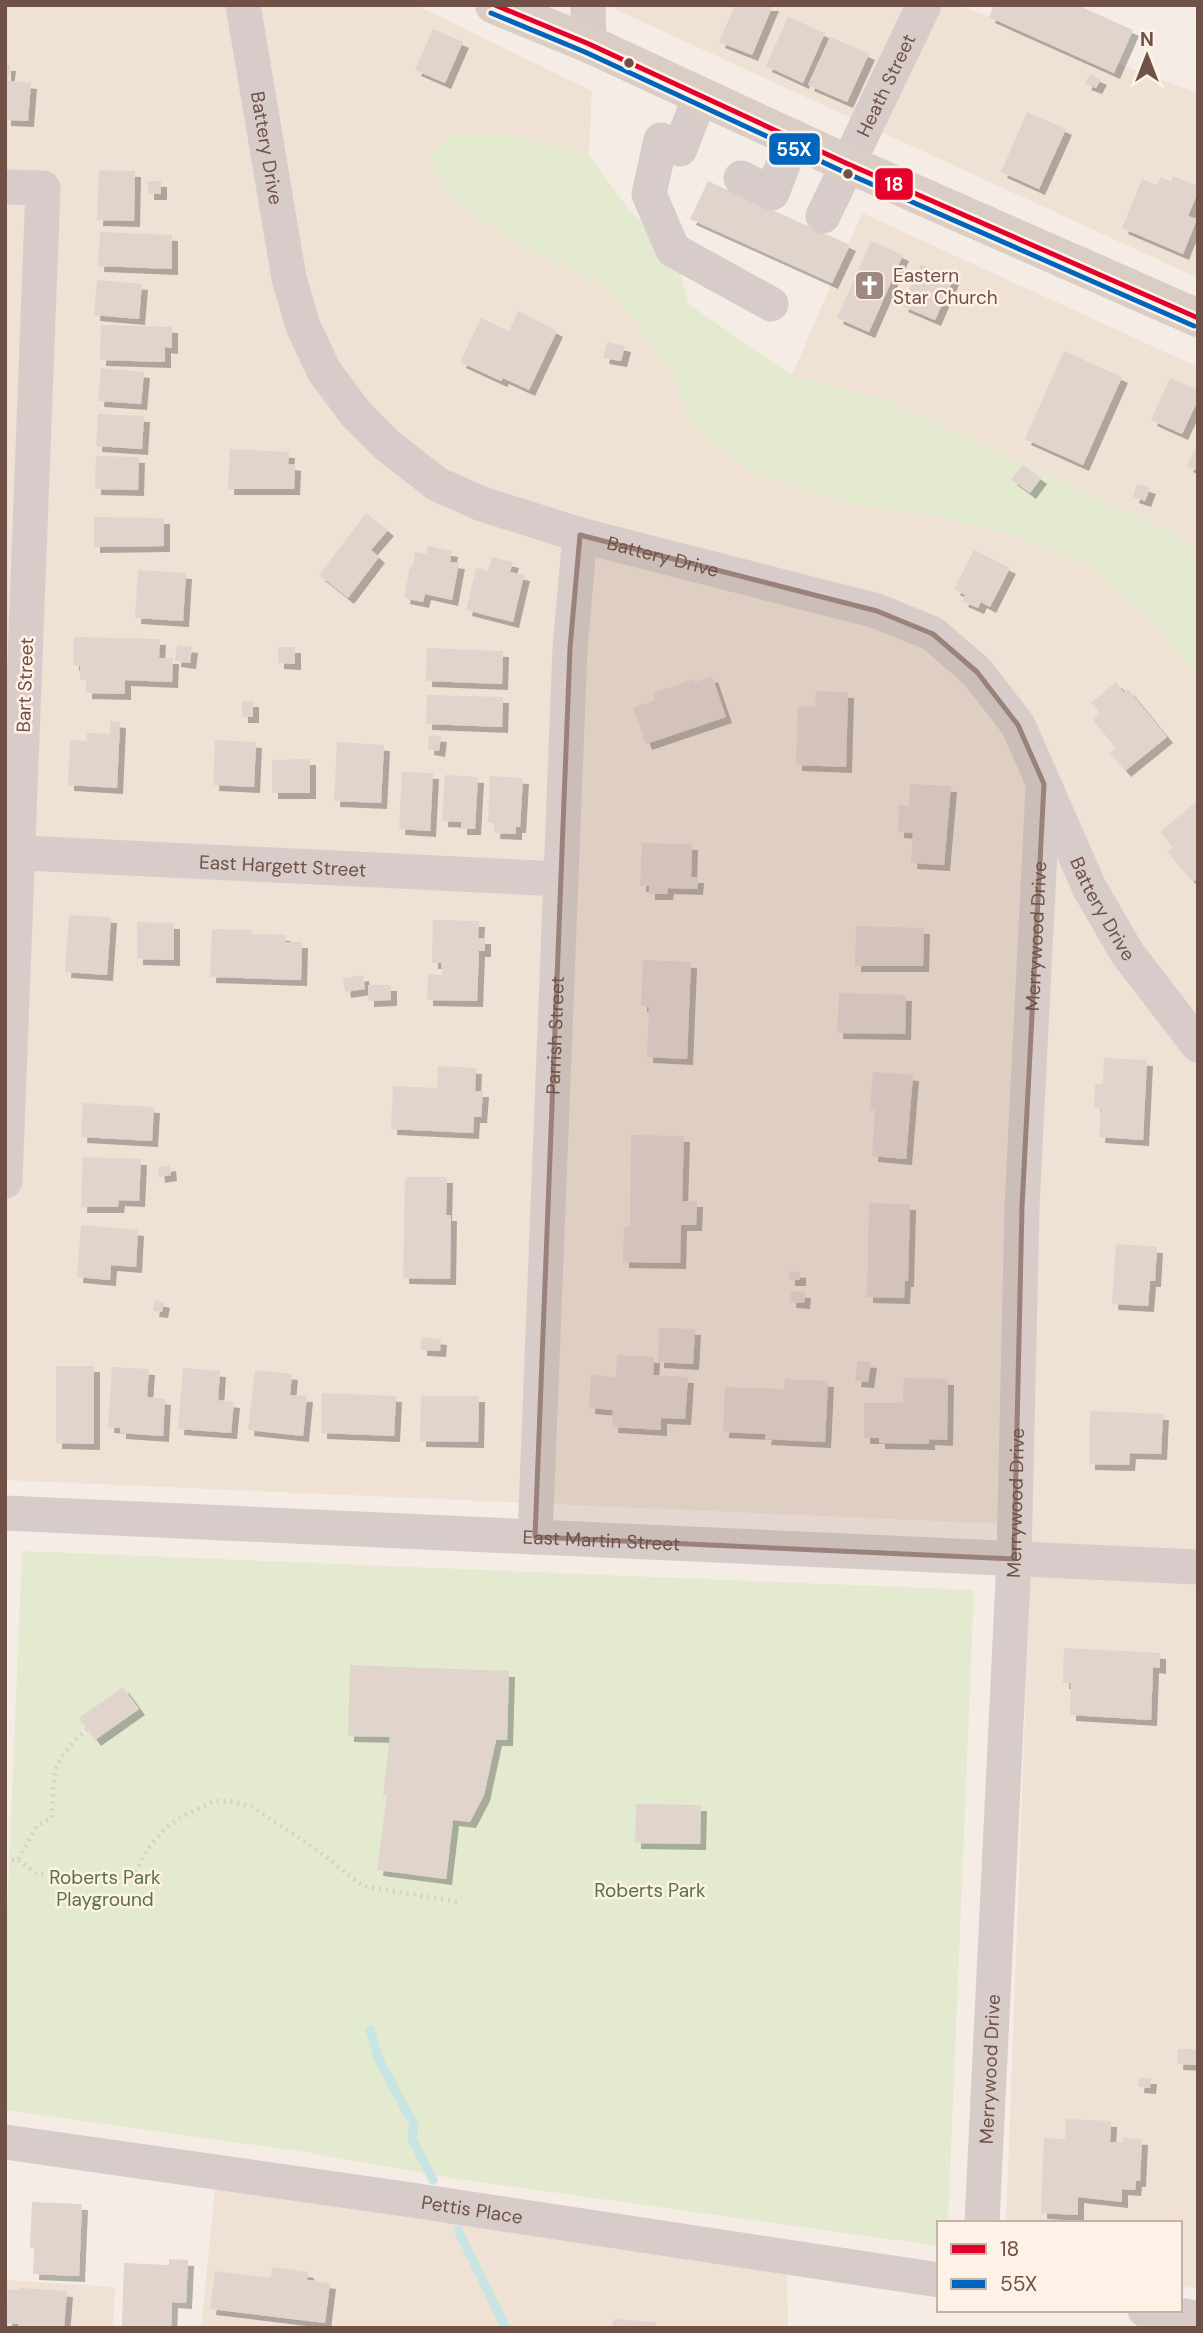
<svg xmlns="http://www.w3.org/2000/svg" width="1203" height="2333" viewBox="0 0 1203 2333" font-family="'DM Sans',sans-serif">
  <defs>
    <filter id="shadow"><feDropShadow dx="6" dy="6" stdDeviation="0" flood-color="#0004"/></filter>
  </defs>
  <rect width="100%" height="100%" fill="#f5ede5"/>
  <path fill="#f0e1d5" d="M5 5H416L592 91 589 155 628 209 675 252 688 304 792 375 862 213 1198 367V2289L1180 2286V2223H1006L1032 1525 5 1480Z
    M606 5H958L1198 93V278Z
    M215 2187 787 2270 788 2328H201Z
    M5 2280 115 2287 113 2328H5Z"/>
  <path fill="#e3ead0" d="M454 133 509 134 589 155 628 209 675 252 688 304 792 375 886 400 1177 535 1198 552V676L1161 632 1095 569 1015 535 926 514 847 504 748 470 693 427 673 375 636 323 607 287 507 238 445 192 430 155Z
    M22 1551 974 1590 948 2223H939V2246L457 2179 305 2152 5 2110V1961Z"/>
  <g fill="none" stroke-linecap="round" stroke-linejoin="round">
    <path stroke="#c8e5e4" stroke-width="9" d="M370 2030 379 2060 414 2125 412 2139 433 2180
      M458 2230 506 2328"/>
  </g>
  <path fill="#e1d4cd" filter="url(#shadow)" d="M735 5H773L752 55 719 42Z
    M994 5H1077L1133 30 1114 73 989 17Z
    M788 17 825 33 803 83 766 66Z
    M433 29 463 42 445 83 415 70Z
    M830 37 869 54 847 102 808 85Z
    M5 65H10L8 81 31 83 28 121 5 120Z
    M1090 74 1101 79 1096 88 1085 84Z
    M1027 112 1066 129 1039 189 1001 172Z
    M99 170 135 171 134 221 97 220Z
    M1173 176 1198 186V192L1188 216 1197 219 1183 254 1122 228 1142 179 1157 185 1160 177 1171 181Z
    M148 181H161V194H148Z
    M708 181 850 245 832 283 690 219Z
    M100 232 172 235V269L98 266Z
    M871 241 903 255 869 332 837 318Z
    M921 264 953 279 935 320 902 306Z
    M97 280 142 284 139 319 94 315Z
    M518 311 557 331 529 390 503 378 501 381 460 362 481 318 509 331Z
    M101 325 172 327V348L165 347V362L100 360Z
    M607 342 625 346 621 361 603 358Z
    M1064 351 1122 377 1083 465 1025 439Z
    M101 368 144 372 141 404 98 401Z
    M1170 378 1198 390V400L1182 434 1151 420Z
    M98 414 144 416 142 449 96 446Z
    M1198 444V471L1187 466Z
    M230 449 289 452 288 464 295 465 294 489H228Z
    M96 456 139 457 138 490 95 489Z
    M1023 465 1041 478 1030 493 1011 479Z
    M1137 484 1150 488 1145 501 1133 497Z
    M366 513 388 530 371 550 379 557 348 598 319 575Z
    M94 517 164 518V546L94 547Z
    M428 546 452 551 450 562 459 563 452 600 425 594 423 602 404 598 410 566 412 567 415 552 426 554Z
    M974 550 1010 568 990 607 981 602 978 608 962 601 965 595 954 589Z
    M492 557 513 562 510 572 524 575 513 622 466 610 476 568 488 571Z
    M138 570 186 573 183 621 135 618Z
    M74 637 160 639 159 658H173L172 682 125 680V694L86 693V680H80V666L73 665Z
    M177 645 192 647 190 663 175 661Z
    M278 647H295V664L278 663Z
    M427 648 503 651 502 684 426 681Z
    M712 676 726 717 646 744 633 708 655 700 653 693 694 679 695 682Z
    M1116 682 1124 693 1128 689 1167 737 1125 771 1110 753 1116 748 1092 719 1100 713 1091 703Z
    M816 691 848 692 846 767 796 765 798 706 815 707Z
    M427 695 503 697 502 727 426 724Z
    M242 701H253V717H242Z
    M110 721 120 722 117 788 68 785 70 740 86 741 87 733 110 734Z
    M429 735 441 736 439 751 428 749Z
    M215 740 256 742 254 787 213 785Z
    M337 742 384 745 381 803 334 801Z
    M310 759V793H272V760Z
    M402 772 433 773 430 831 399 829Z
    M445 775 478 777 475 829H461V822L442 821Z
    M490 776 523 778 520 827H516V834L494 833 495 823H488Z
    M910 784 951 786 944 865 911 863 913 833 898 832 899 805 909 806Z
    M1198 800V878L1193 882 1167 852 1173 847 1160 832Z
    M642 843 692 844 691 877H698L697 889 668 888 667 894H649V886H640Z
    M69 915 111 917 107 975 65 972Z
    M433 920 479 921 478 938H485V951H479L477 1001 427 1000 428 974 443 975 441 963H432Z
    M137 922 174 923V960L137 959Z
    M856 926 924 928 923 966H855Z
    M212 929 252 930V934L285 935V942H302L301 980 210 977Z
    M643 960 691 962 687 1059 647 1057 649 1007 641 1006Z
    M363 975 365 989 345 992 343 978Z
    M368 985H391V1000L368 1001Z
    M839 993 906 995 905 1034 837 1033Z
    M1104 1058 1147 1060 1143 1140 1099 1137 1101 1108 1094 1107 1095 1084H1103Z
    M438 1066 476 1068 475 1091H483L481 1117H474L473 1133 391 1129 393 1086 437 1088Z
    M873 1072 913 1075 906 1159 872 1156 875 1111 870 1110Z
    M83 1103 154 1107 152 1141 81 1137Z
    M631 1135 684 1136 682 1201H697L696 1225H681L680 1263 623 1262 624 1226H630Z
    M83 1157 141 1159 139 1201 119 1200 118 1207H81Z
    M170 1165 171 1175 159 1177 158 1167Z
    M405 1177H447L446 1215H451L450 1279 403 1278Z
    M869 1203 910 1204 908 1281H905L904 1298 867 1297Z
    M81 1225 138 1230 136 1267 111 1265 110 1280 77 1277Z
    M1116 1244 1157 1247 1155 1281H1150L1148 1306 1112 1304Z
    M789 1271 800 1272V1280H789Z
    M791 1291 805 1292 804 1303 790 1302Z
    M155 1300 164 1302 162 1312 153 1311Z
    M659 1328 695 1329 693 1364 658 1362Z
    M421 1337 441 1339 440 1351 421 1350Z
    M617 1355 654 1357 653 1375 688 1377 685 1419 661 1418V1430L612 1427 613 1410 589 1408 591 1375 616 1377Z
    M858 1361 871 1362 868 1382 855 1381Z
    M56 1366H94V1444L56 1443Z
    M112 1367 149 1369 147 1397 165 1399 163 1436 120 1433V1428L108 1427Z
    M183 1368 220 1371 218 1400 234 1402 231 1433 178 1429Z
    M255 1370 292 1374 290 1395 307 1396 303 1436 248 1430Z
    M904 1378 948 1379 947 1440 929 1439V1444L879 1443V1438H864V1403H903Z
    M785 1379 828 1381 825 1442 765 1439 766 1434 723 1432 725 1387 784 1389Z
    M322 1393 396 1396 394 1436 321 1433Z
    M421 1396H479L478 1442 420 1441Z
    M1090 1411 1163 1414 1161 1454 1130 1453 1129 1465 1089 1464Z
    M1064 1648 1160 1653V1668L1153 1667 1151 1720 1070 1715 1071 1683H1063Z
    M350 1665 509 1671 507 1740H496L484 1795 470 1822 453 1820 446 1879 377 1870 387 1795H383L390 1737 348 1736Z
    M123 1687 139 1709 95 1740 79 1718Z
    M636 1804 701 1805 700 1844 635 1843Z
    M1178 2049H1198V2065L1177 2064Z
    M1139 2078H1151L1150 2088 1138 2087Z
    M1066 2119 1111 2121 1110 2142H1123V2138L1142 2139 1140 2181H1136L1135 2190 1122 2189V2202L1078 2197V2215L1041 2213 1044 2138 1065 2139Z
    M32 2202 82 2204 79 2276 33 2274 34 2248H30Z
    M169 2259 188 2260 186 2303 172 2302 171 2328 122 2326 124 2263 169 2265Z
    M272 2267 308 2272 307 2280 330 2283 325 2323 210 2309 215 2271 271 2278Z
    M20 2288 67 2291 64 2328 18 2326V2324L6 2323 8 2290H19Z
    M613 2319 656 2322V2328H613Z"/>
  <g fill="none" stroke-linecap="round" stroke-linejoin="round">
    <path stroke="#d8cecb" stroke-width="4.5" stroke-dasharray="2 5" stroke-linecap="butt" d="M5 1859 18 1860 37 1825 52 1818C55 1768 49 1765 87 1729
      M18 1860 37 1874 133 1878 148 1848 167 1827 178 1819 214 1801H230L252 1807 280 1825 324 1855 362 1886 459 1902"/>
    <g stroke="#d7ccc9" stroke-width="35">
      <path id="s1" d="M243 5 289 278 303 326 324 371 356 414 387 445 437 484 482 504 580 535 877 611 933 634 977 672 1018 725 1089 887 1127 953 1198 1045"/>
      <path d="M588 5 589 44"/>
      <path d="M700 96 680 149 661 140 649 194 673 250 771 304"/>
      <path d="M741 178 772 193 793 139"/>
      <path d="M5 187 43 188 5 1181"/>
      <path id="s2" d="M823 216 924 5"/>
      <path id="s3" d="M5 852 561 879"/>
      <path id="s4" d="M5 1513 1198 1567"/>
      <path id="s5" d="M535 1537 570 648 580 535"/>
      <path id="s6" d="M5 2142 405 2199 939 2280"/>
      <path id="s7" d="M982 2223 1014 1559 1022 1207 1043 790"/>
      <path d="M1145 2310 1198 2318"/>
    </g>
    <path stroke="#d9cdc5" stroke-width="38" d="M494 5 589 44 848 164 1198 318"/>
    <defs>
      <path id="bus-1" d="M495 5 589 44 848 164 1198 318"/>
      <path id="bus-2" d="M491 13 585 52 844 172 1194 326"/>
    </defs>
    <use href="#bus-1" stroke="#fef1e5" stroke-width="10"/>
    <use href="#bus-2" stroke="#fef1e5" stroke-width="10"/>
    <use href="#bus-1" stroke="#e4002b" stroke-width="5"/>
    <use href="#bus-2" stroke="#0065bd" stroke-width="5"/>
  </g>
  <path fill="#9a827a" fill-opacity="0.2" stroke="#9a827a" stroke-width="5" stroke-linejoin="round" d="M580 535 877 611 933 634 977 672 1018 725 1044 784 1022 1207 1014 1559 535 1537 570 648Z"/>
  <defs>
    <symbol id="church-square" viewBox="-11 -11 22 22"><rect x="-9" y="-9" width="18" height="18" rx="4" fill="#9f887f" stroke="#fef1e5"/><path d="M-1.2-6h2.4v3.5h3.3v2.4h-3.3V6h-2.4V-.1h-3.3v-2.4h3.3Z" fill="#fff"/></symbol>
  </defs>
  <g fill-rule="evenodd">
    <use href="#church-square" x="852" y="268" width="35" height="35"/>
  </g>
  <g fill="#705148" stroke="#fef1e5" stroke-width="2.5">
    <circle cx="629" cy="63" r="6"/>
    <circle cx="848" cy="174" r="6"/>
  </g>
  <g text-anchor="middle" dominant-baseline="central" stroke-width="5" stroke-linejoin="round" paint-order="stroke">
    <g font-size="19" fill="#705148" stroke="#fef1e5">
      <text stroke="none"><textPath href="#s2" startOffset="145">Heath Street</textPath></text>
      <text stroke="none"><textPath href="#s1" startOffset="145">Battery Drive</textPath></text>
      <text stroke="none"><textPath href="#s1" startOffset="775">Battery Drive</textPath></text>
      <text transform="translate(25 685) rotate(-88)">Bart Street</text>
      <text stroke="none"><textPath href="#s3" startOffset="278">East Hargett Street</textPath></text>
      <text stroke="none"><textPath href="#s1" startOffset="1384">Battery Drive</textPath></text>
      <text stroke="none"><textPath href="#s7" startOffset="1288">Merrywood Drive</textPath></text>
      <text stroke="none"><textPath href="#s5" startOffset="502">Parrish Street</textPath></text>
      <text stroke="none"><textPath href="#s7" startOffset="721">Merrywood Drive</textPath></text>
      <text stroke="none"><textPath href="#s4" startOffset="597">East Martin Street</textPath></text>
      <text stroke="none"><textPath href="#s7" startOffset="154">Merrywood Drive</textPath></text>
      <text stroke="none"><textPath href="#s6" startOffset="472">Pettis Place</textPath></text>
    </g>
    <g font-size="19" fill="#705148" stroke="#fef1e5" text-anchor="start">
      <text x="893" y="275">Eastern<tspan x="893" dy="22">Star Church</tspan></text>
    </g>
    <g font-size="19" fill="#577542" stroke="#fef1e5">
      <text x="105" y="1877">Roberts Park<tspan x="105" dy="22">Playground</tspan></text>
      <text x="650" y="1890">Roberts Park</text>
    </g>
  </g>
  <g stroke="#fef1e5" stroke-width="2.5">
    <rect x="768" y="132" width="53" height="34" rx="7" fill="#0065bd"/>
    <rect x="874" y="167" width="40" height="34" rx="7" fill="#e4002b"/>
  </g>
  <g font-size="19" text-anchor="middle" font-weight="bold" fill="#fff">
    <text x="794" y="156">55X</text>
    <text x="894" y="191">18</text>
  </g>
  <rect width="1203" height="2333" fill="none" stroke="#705148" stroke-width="14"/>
  <rect x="937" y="2221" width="245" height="91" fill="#fef1e5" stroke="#c5b1a6" stroke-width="2"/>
  <rect x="951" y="2244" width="35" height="10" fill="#e4002b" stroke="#c5b1a6" stroke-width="2"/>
  <text x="1000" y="2256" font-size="21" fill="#705148">18</text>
  <rect x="951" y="2279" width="35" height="10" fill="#0065bd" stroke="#c5b1a6" stroke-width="2"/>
  <text x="1000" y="2291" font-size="21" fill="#705148">55X</text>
  <g transform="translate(1147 56)" stroke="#fef1e5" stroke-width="5" paint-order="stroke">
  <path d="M0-5L12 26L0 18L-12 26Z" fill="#705148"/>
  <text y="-10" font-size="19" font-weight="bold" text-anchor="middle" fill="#705148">N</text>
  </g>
</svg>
